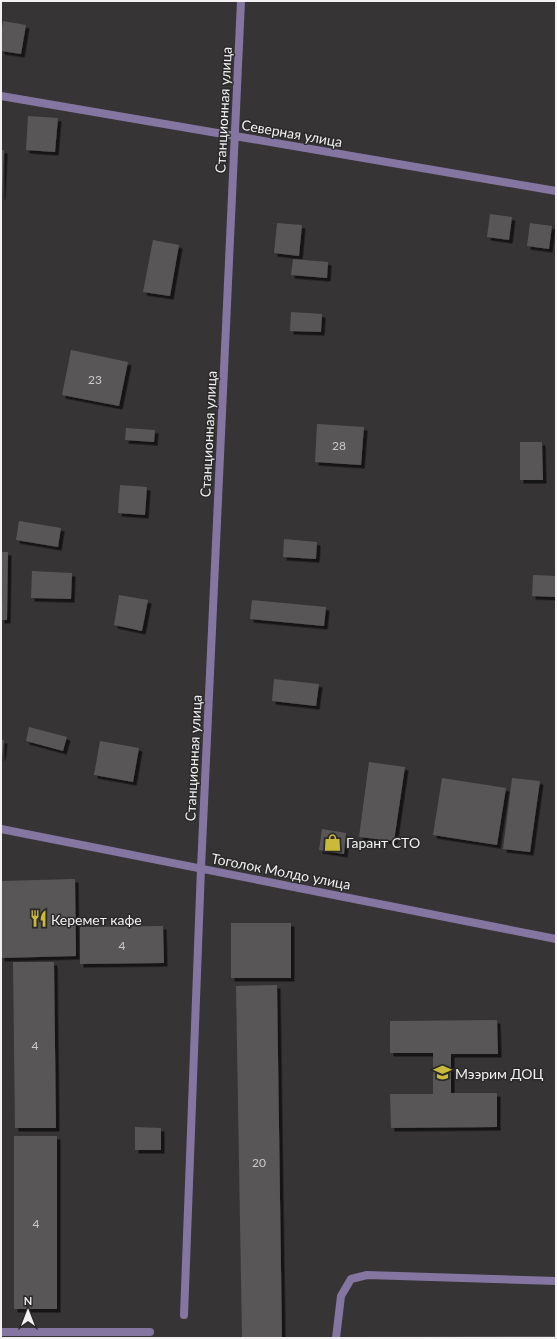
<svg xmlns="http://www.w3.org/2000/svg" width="557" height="1339" viewBox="0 0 557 1339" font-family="Lato,sans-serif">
  <defs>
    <filter id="shadow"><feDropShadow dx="3.5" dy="3.5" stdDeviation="0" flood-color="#0009"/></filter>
  </defs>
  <rect width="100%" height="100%" fill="#363435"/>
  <path fill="#595657" filter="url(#shadow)" d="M3 21 26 25 21 54 1 51V34Z
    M28 116 58 118 55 152 26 150Z
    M1 150H4L2 196H1Z
    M490 214 512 217 509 240 487 237Z
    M277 223 302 225 299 256 274 253Z
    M530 223 552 226 549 249 527 246Z
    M153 240 179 245 170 296 143 292Z
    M293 259 328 262 327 278 291 275Z
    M291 312 322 314 321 332 290 331Z
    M71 350 128 362 119 406 62 395Z
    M317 424 364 427 361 465 315 462Z
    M126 428 155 430 154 442 125 440Z
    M520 442H542L543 480H520Z
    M120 485 147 487 145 515 118 513Z
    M19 521 61 528 58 547 16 540Z
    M284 539 317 542 316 559 283 557Z
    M1 552H8L7 620H1Z
    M32 571 72 573 71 599 31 598Z
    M533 575 556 576V597L532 596Z
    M119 595 148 600 142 631 114 625Z
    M252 600 326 607 324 626 250 619Z
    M274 679 319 684 316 706 272 701Z
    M29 727 67 737 63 751 26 741Z
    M1 740H4L2 757H1Z
    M100 741 139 748 133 782 94 775Z
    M369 762 405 767 394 841 359 837Z
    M442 778 506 788 497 845 433 835Z
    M512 778 540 781 530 852 503 849Z
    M322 829 346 833 344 854 319 850Z
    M75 879 76 956 1 958V881Z
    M231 923H291V978H231Z
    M163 926 164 963 80 964V927Z
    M13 962H54L56 1128H15Z
    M277 985 282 1338H242L236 986Z
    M497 1020 498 1054H451V1093H497V1127L391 1128 390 1094H433V1053H390V1021Z
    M135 1127 161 1128V1150H135Z
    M14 1136H57V1309H14Z
    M556 1336V1338H347V1337Z"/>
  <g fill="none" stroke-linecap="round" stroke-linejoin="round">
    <path stroke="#8476a1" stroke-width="8" d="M184 1315 201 868
      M1 1332H150
      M336 1338 341 1296 351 1279 367 1275 556 1281"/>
    <path stroke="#8476a1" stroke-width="8" d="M1 96 556 191
      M1 829 556 939
      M201 868 241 1"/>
  </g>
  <defs>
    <symbol id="shop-bare" viewBox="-9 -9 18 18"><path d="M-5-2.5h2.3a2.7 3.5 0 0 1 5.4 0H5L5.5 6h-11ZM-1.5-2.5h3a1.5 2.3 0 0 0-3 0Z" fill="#caba3a" stroke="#2b2a2b" stroke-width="2.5" paint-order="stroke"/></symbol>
    <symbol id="restaurant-bare" viewBox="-9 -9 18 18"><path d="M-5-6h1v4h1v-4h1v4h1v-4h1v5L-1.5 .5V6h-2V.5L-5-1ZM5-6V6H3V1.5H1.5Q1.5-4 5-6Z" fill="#caba3a" stroke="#2b2a2b" stroke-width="2.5" paint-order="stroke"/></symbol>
    <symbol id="school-bare" viewBox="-9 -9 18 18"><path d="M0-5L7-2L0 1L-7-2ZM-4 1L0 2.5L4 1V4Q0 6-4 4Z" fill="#caba3a" stroke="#2b2a2b" stroke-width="2.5" paint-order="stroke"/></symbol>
  </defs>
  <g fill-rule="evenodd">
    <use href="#shop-bare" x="320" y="830" width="25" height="25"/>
    <use href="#restaurant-bare" x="26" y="906" width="25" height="25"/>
    <use href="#school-bare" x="430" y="1060" width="25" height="25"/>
  </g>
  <g text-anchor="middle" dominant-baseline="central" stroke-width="3" stroke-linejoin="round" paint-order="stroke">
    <g font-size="12" fill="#cccacb">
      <text x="95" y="379">23</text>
      <text x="339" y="445">28</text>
      <text x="122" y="945">4</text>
      <text x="35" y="1045">4</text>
      <text x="259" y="1162">20</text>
      <text x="36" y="1223">4</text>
    </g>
    <g font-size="14" fill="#f3f1f2" stroke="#2b2a2b">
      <text transform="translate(223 110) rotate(-87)">Станционная улица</text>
      <text transform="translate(292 133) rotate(10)">Северная улица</text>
      <text transform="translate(208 434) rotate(-87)">Станционная улица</text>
      <text transform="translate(193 758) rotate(-87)">Станционная улица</text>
      <text transform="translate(281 871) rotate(11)">Тоголок Молдо улица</text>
    </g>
    <g font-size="14" fill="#f3f1f2" stroke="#2b2a2b" text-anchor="start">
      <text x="346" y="842">Гарант СТО</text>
      <text x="51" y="919">Керемет кафе</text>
      <text x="455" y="1073">Мээрим ДОЦ</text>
    </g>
  </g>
  <rect width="557" height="1339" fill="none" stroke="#f3f1f2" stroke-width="4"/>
  <g transform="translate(28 1311)" stroke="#2b2a2b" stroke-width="3" paint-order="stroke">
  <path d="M0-3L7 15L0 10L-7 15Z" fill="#f3f1f2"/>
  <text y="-6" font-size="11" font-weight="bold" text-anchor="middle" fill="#f3f1f2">N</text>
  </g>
</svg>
